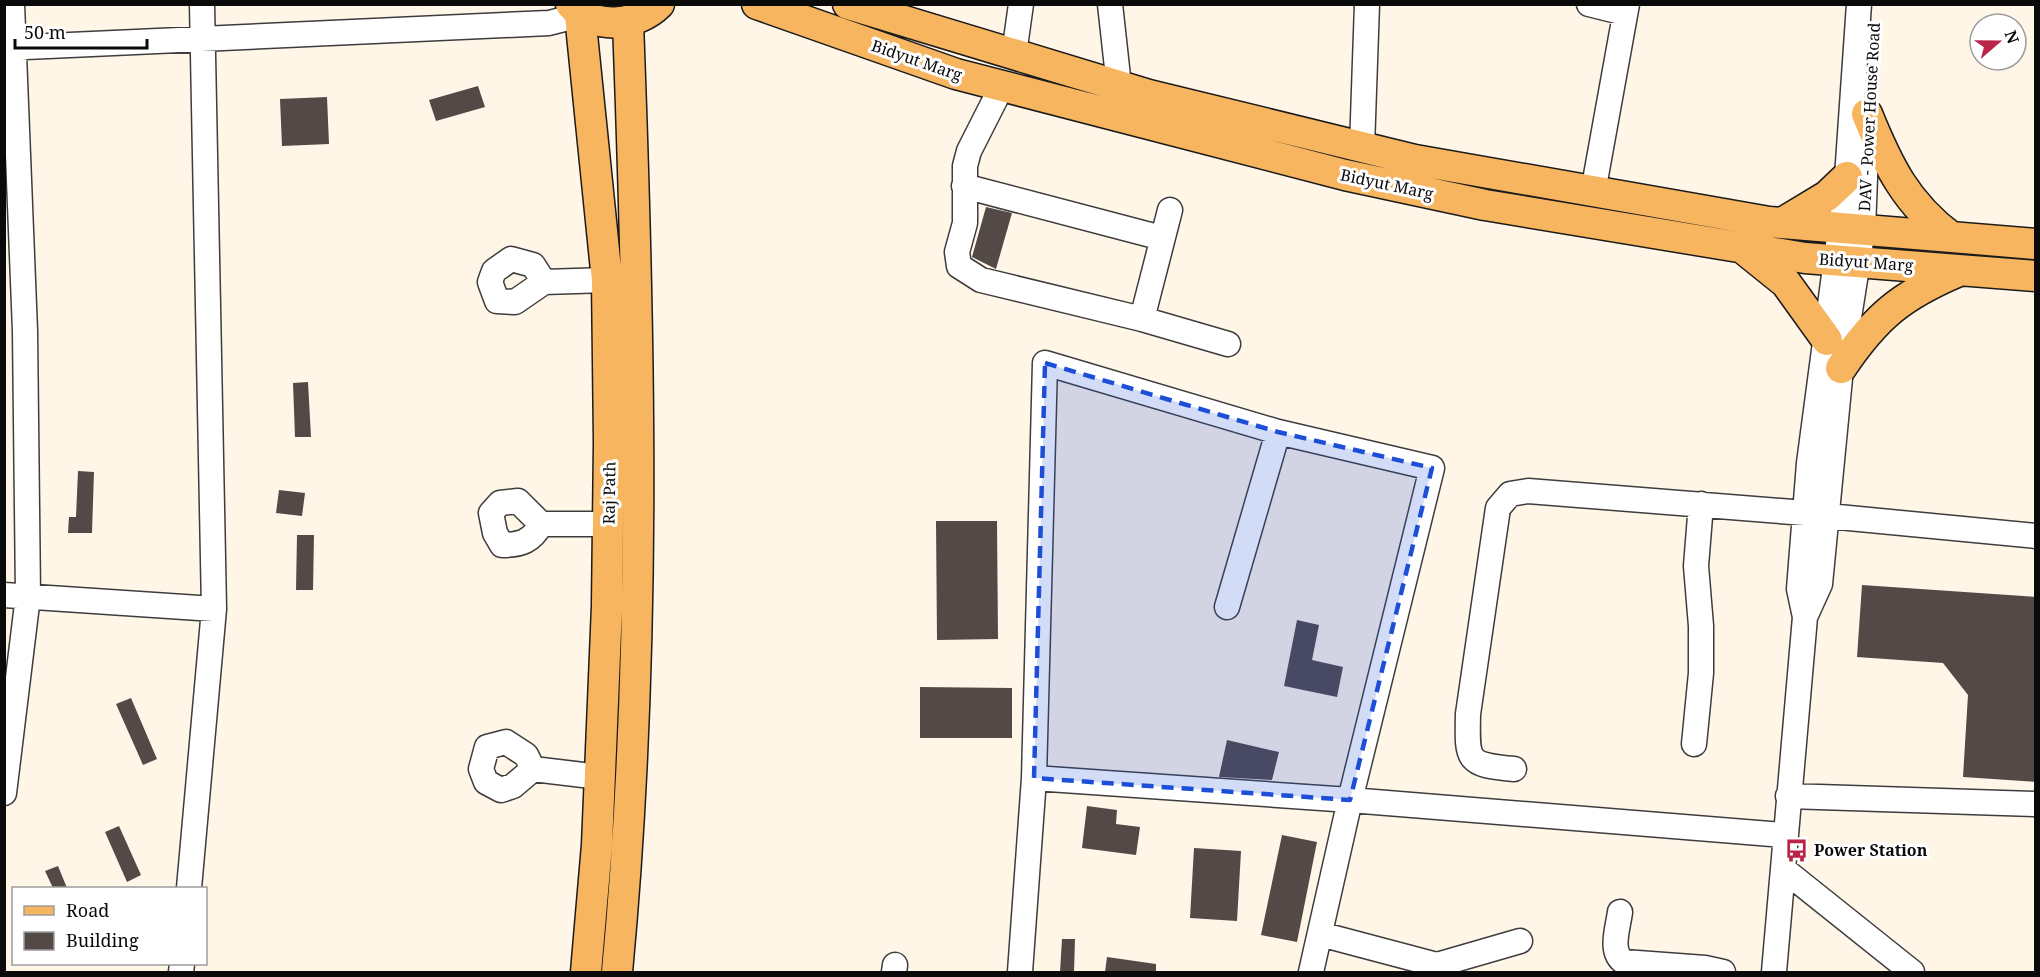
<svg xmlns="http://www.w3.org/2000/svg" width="2040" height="977" viewBox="0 0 2040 977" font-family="'Noto Serif',serif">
  <rect width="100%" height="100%" fill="#fff6e8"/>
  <path fill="#534947" d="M478 86 485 107 436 121 429 100Z
    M327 97 329 144 282 146 280 99Z
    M986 207 1012 213 996 269 972 257Z
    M308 382 311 437H295L293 383Z
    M78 471 94 472 92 533H68L69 517H76Z
    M279 490 305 493 302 516 276 513Z
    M936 521H997L998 639 937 640Z
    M297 535H314L313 590H296Z
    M1862 585 2036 597V782L1963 777 1968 695 1943 663 1857 657Z
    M1297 620 1319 625 1312 660 1343 667 1337 697 1284 686Z
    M920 687 1012 688V738H920Z
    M131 698 157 759 143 765 116 704Z
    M1227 740 1279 752 1272 780 1219 777Z
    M1087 806 1117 810 1116 824 1140 827 1136 855 1082 848Z
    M119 826 141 875 127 882 105 832Z
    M1282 835 1317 842 1297 942 1261 935Z
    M1194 848 1241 851 1237 921 1190 918Z
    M58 866 67 888H53L45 871Z
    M1062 939H1075L1074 972H1060Z
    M1107 957 1156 964V972H1105Z"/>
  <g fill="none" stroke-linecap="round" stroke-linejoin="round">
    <defs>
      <path id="minor" d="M1110 4 1119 86
        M1589 4 1625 13
        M4 48 549 23 580 15
        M1014 54 1021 4
        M1002 86 969 151 965 166V223L957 252 959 266 981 280 1142 319 1228 344
        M1362 147 1367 4
        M964 186 1162 238
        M1593 192 1627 4
        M544 282 533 265 511 259 494 271 490 282 497 301 515 302 544 282 607 280
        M1142 319 1170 210
        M541 524 518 501 500 503 491 513 495 533 502 545C521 545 532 541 541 524H608
        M4 595 214 609
        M1227 607 1278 432
        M1805 617 1820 584 1841 368 1863 229 1867 127
        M1694 744 1701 673V626L1696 566 1701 504
        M533 769 526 755 506 742 487 747 481 769 486 782 501 790 513 786 533 769 600 777
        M1514 769C1466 765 1467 761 1468 714L1498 508 1510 494 1528 491 1805 513 1816 522 1828 516 2036 536
        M1034 778 1350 800 1311 972
        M4 793 28 596 25 331 12 4
        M1788 796 2036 804
        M1783 869 1912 972
        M189 888 214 609 202 4
        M1620 912C1618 928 1609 952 1624 962L1705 968 1723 972
        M1320 934 1437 965 1520 941
        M181 972 182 964
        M894 972 895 965
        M1020 972 1034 778 1045 363 1278 432 1432 468 1350 800 1784 835
        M1774 972 1805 617 1799 589 1809 463 1847 177 1859 4"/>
      <path id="major" d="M571 4C593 30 636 27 659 4
        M757 4 956 74 1345 175 1485 205 1805 258 2036 276
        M848 4 1149 95 1415 160 1769 222 2036 244
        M580 15 607 280 609 442 607 606 597 845 586 972
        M1867 114C1888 166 1906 203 1951 237
        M1782 223 1827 196 1847 177
        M1745 250 1786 283 1827 340
        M1841 368C1876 316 1902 295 1959 271
        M617 972C647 656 640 340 628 23"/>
    </defs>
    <use href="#minor" stroke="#3d3d3d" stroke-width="27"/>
    <use href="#major" stroke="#1b1b1b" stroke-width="33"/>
    <use href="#minor" stroke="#fff" stroke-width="24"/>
    <use href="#major" stroke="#f7b560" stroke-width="30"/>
  </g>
  <path fill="#1d4ed8" fill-opacity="0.2" stroke="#1d4ed8" stroke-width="4.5" stroke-dasharray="12 8" stroke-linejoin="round" d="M1045 363 1278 432 1432 468 1350 800 1034 778Z"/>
  <defs>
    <symbol id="bus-bare" viewBox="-9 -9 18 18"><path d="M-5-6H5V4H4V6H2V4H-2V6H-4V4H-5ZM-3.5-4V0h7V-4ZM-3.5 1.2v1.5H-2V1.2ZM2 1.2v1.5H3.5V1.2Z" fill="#b82549" stroke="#fff" stroke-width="2.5" paint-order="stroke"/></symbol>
  </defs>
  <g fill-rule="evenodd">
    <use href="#bus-bare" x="1780" y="834" width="33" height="33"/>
  </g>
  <g text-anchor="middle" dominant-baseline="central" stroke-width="6" stroke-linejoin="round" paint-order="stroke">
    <g font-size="16" fill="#0a0a0a" stroke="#fff">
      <text transform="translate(917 60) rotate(19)">Bidyut Marg</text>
      <text transform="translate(1869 117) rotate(-87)">DAV - Power House Road</text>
      <text transform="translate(1387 184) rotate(12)">Bidyut Marg</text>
      <text transform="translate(1866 262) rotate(4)">Bidyut Marg</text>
      <text transform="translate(609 493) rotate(-89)">Raj Path</text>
    </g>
    <g font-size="16" font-weight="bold" fill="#0a0a0a" stroke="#fff" text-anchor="start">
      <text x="1814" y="850">Power Station</text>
    </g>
  </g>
  <rect width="2040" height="977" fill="none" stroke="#0a0a0a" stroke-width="12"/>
  <rect x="12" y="887" width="195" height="78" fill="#ffffff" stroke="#9d9d9d" stroke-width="1.5"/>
  <rect x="24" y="906" width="30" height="9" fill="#f7b560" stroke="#9d9d9d" stroke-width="1.5"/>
  <text x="66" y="917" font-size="18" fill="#0a0a0a">Road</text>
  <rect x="24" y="932" width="30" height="18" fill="#534947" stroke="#9d9d9d" stroke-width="1.5"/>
  <text x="66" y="947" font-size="18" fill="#0a0a0a">Building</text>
  <g transform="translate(1998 42) rotate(70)"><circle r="28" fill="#ffffff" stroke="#9d9d9d" stroke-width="1.5"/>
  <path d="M0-4.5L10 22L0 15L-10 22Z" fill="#b82549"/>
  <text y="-9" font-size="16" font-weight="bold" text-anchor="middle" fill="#0a0a0a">N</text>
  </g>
  <path d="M15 39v9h132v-9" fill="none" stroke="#0a0a0a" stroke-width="3"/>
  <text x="24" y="39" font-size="18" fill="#0a0a0a" stroke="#ffffff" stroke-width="4.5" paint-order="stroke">50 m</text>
</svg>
